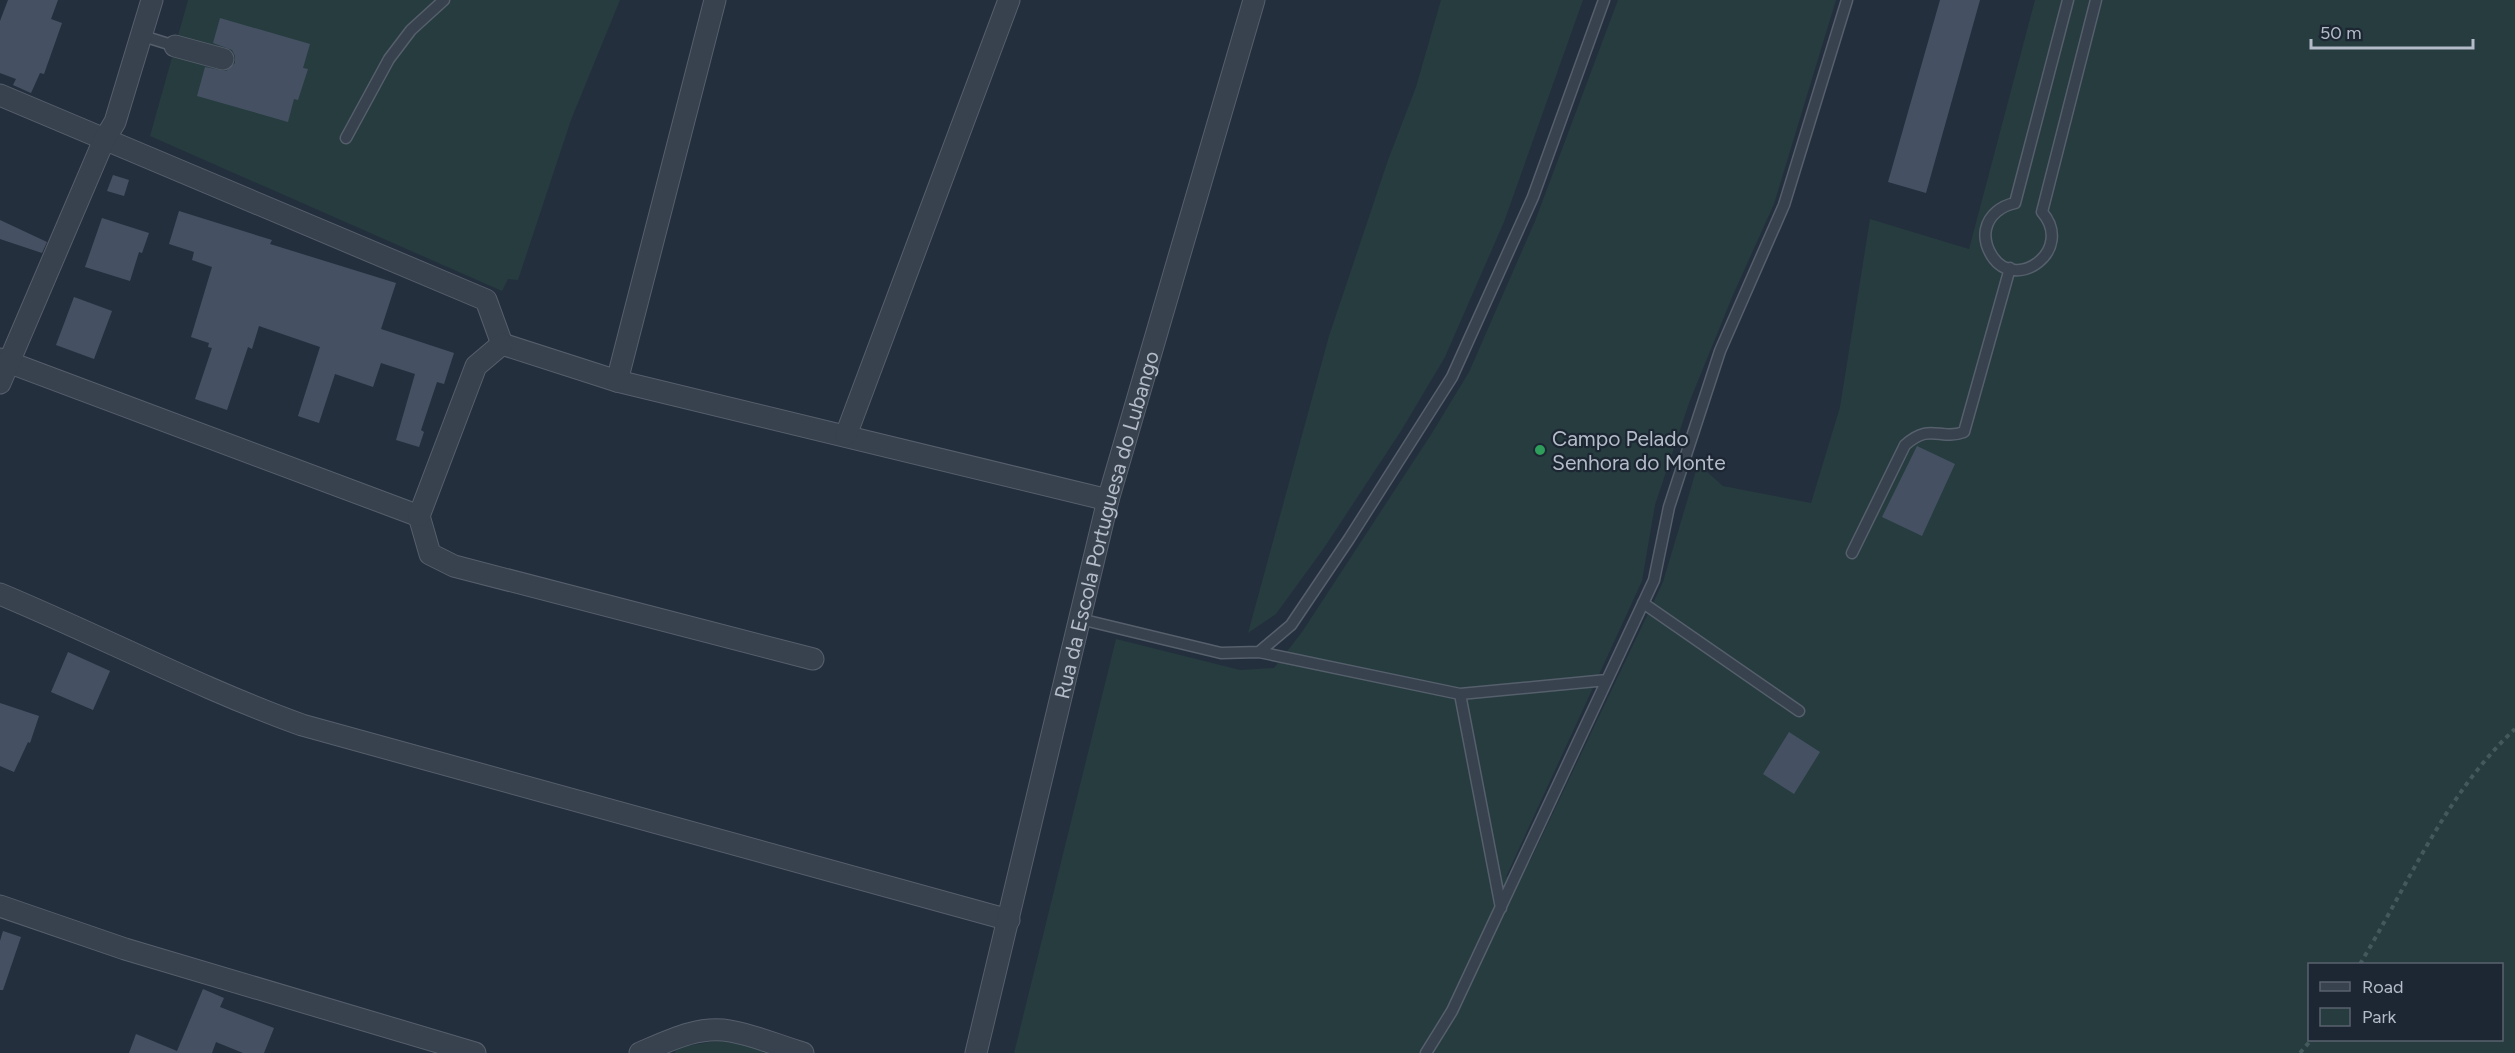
<svg xmlns="http://www.w3.org/2000/svg" width="2515" height="1053" viewBox="0 0 2515 1053" font-family="Figtree,sans-serif">
  <rect width="100%" height="100%" fill="#242f3e"/>
  <path fill="#263c3f" fill-rule="evenodd" d="M188 0H620L571 120 518 280 508 279 502 291 150 136Z
    M1441 0H1583L1504 222 1445 357 1401 431 1324 548 1276 614 1248 633 1329 336 1388 160 1416 87Z
    M1618 0H1836L1774 204 1733 295 1689 403 1655 505 1642 581 1506 877 1530 861 1663 582 1698 464 1723 486 1811 503 1840 407 1870 219 1969 249 2035 0H2515V1053H1014L1116 639 1240 670 1274 668 1302 632 1432 433 1469 372 1535 221ZM2310 964H2502V1040H2310Z
    M727 1039 775 1053H675L676 1048Z"/>
  <path fill="#455162" d="M8 0H58L51 19 62 23 44 74 40 73 31 93 13 85 16 79 0 73V21Z
    M1940 0H1980L1926 193 1888 182Z
    M220 18 310 44 303 68 308 69 298 100 294 99 288 122 197 96 205 67 226 71 235 63V56L232 50 213 43Z
    M113 175 129 180 124 196 107 191Z
    M179 211 272 240 270 244 396 283 381 329 454 353 444 384 437 382 421 430 424 432 419 447 396 440 415 374 381 363 373 387 335 374 319 423 298 416 320 347 259 326 252 349 248 347 227 410 195 399 212 348 208 347 209 343 191 337 212 267 192 260 194 252 169 244Z
    M102 218 149 233 142 253 139 252 130 281 85 267Z
    M0 220 47 242 42 253 0 239Z
    M74 297 112 311 94 359 56 345Z
    M1917 446 1955 464 1922 536 1882 517Z
    M68 652 110 671 93 710 51 692Z
    M0 703 39 716 30 743 28 742 14 772 0 766Z
    M1789 732 1820 752 1794 794 1763 774Z
    M3 931 21 937 3 990H0V941Z
    M203 989 224 998 220 1007 274 1028 264 1053H243L216 1042 212 1053H129L136 1034 177 1051Z"/>
  <g fill="none" stroke-linecap="round" stroke-linejoin="round">
    <defs>
      <path id="lane" d="M2068 0 2015 203C2001 206 1989 215 1986 229 1984 239 1987 248 1992 256 2016 293 2075 250 2042 212L2096 0
        M143 36 175 46
        M346 138 389 59 411 30 444 0
        M1852 553 1905 445C1931 422 1939 441 1964 432L2010 268
        M1643 603 1799 711
        M1080 619 1221 653 1259 652 1460 694
        M1259 652 1291 625 1349 539 1452 377 1533 197 1604 0
        M1501 908 1460 694 1607 680
        M1426 1053 1452 1011 1654 580 1669 507 1720 351 1784 205 1847 0"/>
      <g id="street">
        <path d="M175 46 223 59"/>
        <path d="M0 95 486 300 502 344"/>
        <path d="M502 344 617 381 1108 500"/>
        <path d="M0 359 419 516 430 554 454 566 813 659"/>
        <path d="M617 381 715 0"/>
        <path d="M0 383 104 140 115 122 152 0"/>
        <path d="M846 435 1009 0"/>
        <path d="M419 516 476 366 502 344"/>
        <path d="M0 594C101 636 199 688 302 725L1009 920"/>
        <path d="M0 906 125 949 475 1053"/>
        <path d="M640 1053C668 1041 699 1025 730 1031 754 1035 779 1046 803 1053"/>
        <path id="s1" d="M976 1053 1108 500 1254 0"/>
      </g>
    </defs>
    <use href="#lane" stroke="#565f6c" stroke-width="13"/>
    <use href="#street" stroke="#565f6c" stroke-width="23"/>
    <path stroke="#44595c" stroke-width="4" stroke-dasharray="4.5 4.5" stroke-linecap="butt" d="M2360 964C2408 885 2446 793 2515 729
      M2300 1053 2311 1040"/>
    <use href="#lane" stroke="#38414e" stroke-width="10"/>
    <use href="#street" stroke="#38414e" stroke-width="21"/>
  </g>
  <circle fill="#2e9e5b" stroke="#1d2633" stroke-width="2" cx="1540" cy="450" r="6"/>
  <g text-anchor="middle" dominant-baseline="central" stroke-width="4.5" stroke-linejoin="round" paint-order="stroke">
    <g font-size="21" fill="#b4bcc9" stroke="#1d2633" text-anchor="start">
      <text x="1552" y="438">Campo Pelado<tspan x="1552" dy="24">Senhora do Monte</tspan></text>
    </g>
    <g font-size="21" fill="#b4bcc9" stroke="#1d2633">
      <text stroke="none"><textPath href="#s1" startOffset="544">Rua da Escola Portuguesa do Lubango</textPath></text>
    </g>
  </g>
  <rect x="2308" y="963" width="195" height="78" fill="#1d2633" stroke="#59626f" stroke-width="1.5"/>
  <rect x="2320" y="982" width="30" height="9" fill="#38414e" stroke="#59626f" stroke-width="1.5"/>
  <text x="2362" y="993" font-size="18" fill="#b4bcc9">Road</text>
  <rect x="2320" y="1008" width="30" height="18" fill="#263c3f" stroke="#59626f" stroke-width="1.5"/>
  <text x="2362" y="1023" font-size="18" fill="#b4bcc9">Park</text>
  <path d="M2311 39v9h162v-9" fill="none" stroke="#b4bcc9" stroke-width="3"/>
  <text x="2320" y="39" font-size="18" fill="#b4bcc9" stroke="#1d2633" stroke-width="4.5" paint-order="stroke">50 m</text>
</svg>
